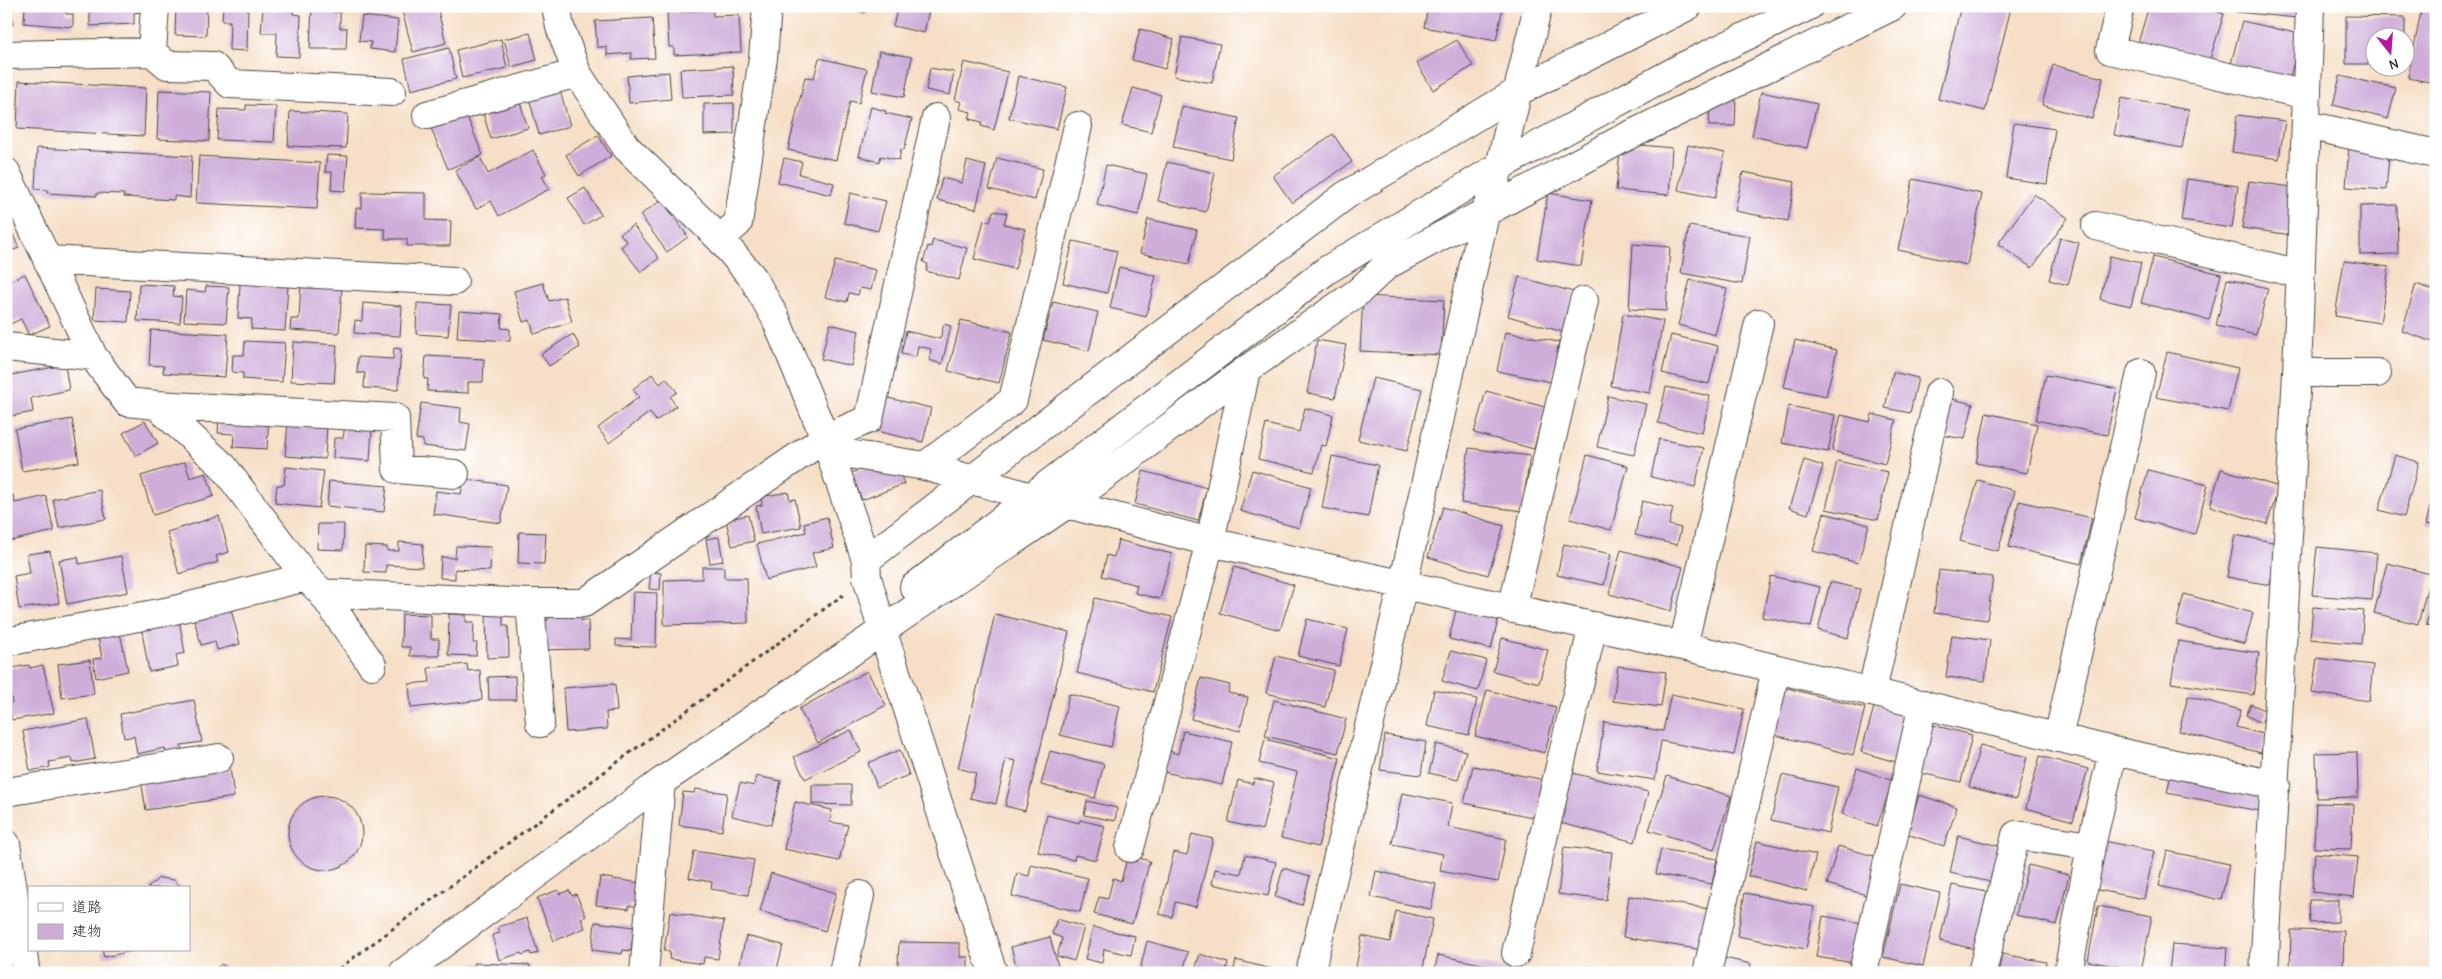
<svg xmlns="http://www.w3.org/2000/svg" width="2442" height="979" viewBox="0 0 2442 979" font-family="'Comic Neue','Klee One',sans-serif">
  <rect width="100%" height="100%" fill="#fff"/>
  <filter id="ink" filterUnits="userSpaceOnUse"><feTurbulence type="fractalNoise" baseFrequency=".02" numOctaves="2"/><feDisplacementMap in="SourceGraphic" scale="10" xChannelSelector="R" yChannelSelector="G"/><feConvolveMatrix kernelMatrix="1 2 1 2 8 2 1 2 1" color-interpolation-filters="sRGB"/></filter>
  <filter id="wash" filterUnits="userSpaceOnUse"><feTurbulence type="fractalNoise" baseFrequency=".0096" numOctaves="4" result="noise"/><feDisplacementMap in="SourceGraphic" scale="20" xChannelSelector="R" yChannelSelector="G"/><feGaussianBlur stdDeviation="1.12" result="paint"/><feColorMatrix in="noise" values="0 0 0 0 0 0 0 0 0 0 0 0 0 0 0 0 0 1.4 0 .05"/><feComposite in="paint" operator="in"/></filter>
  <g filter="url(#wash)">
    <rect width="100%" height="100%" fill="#f6dfc6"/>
    <g id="blocks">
      <path fill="#ceadd9" d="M6 6H12L13 25H6Z
        M25 6H66V14H73V27L24 23Z
        M90 6H140V12L134 13V24L90 26Z
        M176 6H207L206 36 175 35Z
        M223 6H248L247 51 229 50 230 21H222Z
        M263 6H285V10H293V14L301 15 299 57 276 56 277 33H261Z
        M312 6H334V12H340V28H347L346 49H310Z
        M437 6 446 43 413 52 401 7Z
        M807 6H825L824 11Z
        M837 6H866L865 13Z
        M898 6H930L924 33 893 26Z
        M1428 6H1503L1496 41 1424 27Z
        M1961 6 2011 8 1985 111 1938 99Z
        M2149 6H2199L2224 14 2208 65 2138 43Z
        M2237 6H2298L2297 18 2236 12Z
        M2422 6H2436V83L2408 78Z
        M713 10V16L739 15 741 52 674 55V47H669L667 13Z
        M362 16 398 20 395 52 370 49 371 42 359 41Z
        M2346 16 2405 17V38H2374V64H2346Z
        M652 18 655 58 631 59 632 53 607 55V47H597L595 21Z
        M2242 21 2300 34 2290 78 2231 64Z
        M1140 29 1174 39 1165 69 1132 60Z
        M530 33 537 60 511 67 504 39Z
        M1182 37 1220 44 1212 83 1174 76Z
        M501 39 507 68 462 78 456 50Z
        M1457 40 1473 66 1433 90 1417 63Z
        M449 48 456 79 411 90 404 59Z
        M879 51 912 57 904 97 872 91Z
        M819 58 867 69 859 103 850 101 836 160 788 150 805 77 814 78Z
        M964 62 1008 72 994 130 981 126 982 122 969 119 971 112 959 109 961 102 955 100Z
        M2053 65 2103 78 2092 119 2042 105Z
        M733 66 734 95 682 97 680 69Z
        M930 68 954 72 950 95 926 90Z
        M669 72 671 99 629 103 627 76Z
        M1018 76 1067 87 1057 129 1009 118Z
        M2340 76 2396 88 2388 119 2333 105Z
        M19 81 146 88 144 136 17 129Z
        M1133 88 1161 95 1151 132 1122 125Z
        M159 90 211 92 209 141 157 139Z
        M560 90 570 126 539 135 529 98Z
        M1761 92 1817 104 1807 148 1752 136Z
        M2121 98 2189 110 2182 148 2114 135Z
        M519 99 528 128 491 139 482 110Z
        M1710 99H1736L1735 126H1709Z
        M734 103V134L704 135V104Z
        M246 105 276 106 274 142 217 140 219 109 246 110Z
        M1182 106 1239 118 1231 159 1173 147Z
        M871 107 886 111 885 113 912 119 904 150 901 149 899 160 881 156 879 162 859 156Z
        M290 111 348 114 346 148 288 146Z
        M465 112 483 155 448 169 430 126Z
        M2237 115 2285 121 2279 159 2232 152Z
        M2014 123 2055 129 2047 184 2006 178Z
        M1333 134 1352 162 1292 203 1273 176Z
        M598 135 611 156 579 176 566 155Z
        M1621 143 1672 148 1669 195 1616 190Z
        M2349 143 2390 146 2386 190 2346 187Z
        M1688 145 1725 153 1715 198 1678 190Z
        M37 148 192 156 190 198 174 196V200L123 197 124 194 97 193V196L47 193 48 190 35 189Z
        M533 150 546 174 542 176 549 189 499 216 491 201 476 209 455 170 480 157 488 174Z
        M327 155 348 156 345 191 331 190 332 172H325Z
        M199 156 320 163 317 209 196 203Z
        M784 158 802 162 799 174 834 183 831 195 778 182Z
        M997 158 1043 169 1035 200 989 189Z
        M967 161 986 166 976 209 937 200 942 178 962 183Z
        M1167 162 1215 173 1206 212 1158 201Z
        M1106 165 1147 174 1138 215 1097 205Z
        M1743 172 1795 182 1788 221 1735 211Z
        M1913 179 1982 194 1967 265 1898 250Z
        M2187 179 2238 186 2232 228 2181 221Z
        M2249 181 2298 188 2292 235 2242 228Z
        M585 188 601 215 584 225 568 198Z
        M362 192 426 193V220L451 221 450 246H407V239H385V229L355 228 356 208H362Z
        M850 193 886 201 878 231 844 223Z
        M1548 193 1592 200 1581 266 1537 259Z
        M2034 194 2068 218 2032 268 1998 244Z
        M662 200 688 237 667 252 640 215Z
        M2397 205 2398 254 2360 255V206Z
        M993 211 1007 213 1004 224 1025 229 1015 269 974 259 984 220 990 222Z
        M6 219 19 248 6 253Z
        M1148 219 1197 230 1189 264 1140 253Z
        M633 225 659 258 641 272 621 247 627 242 620 234Z
        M1689 226 1750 236 1742 284 1681 273Z
        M2060 238 2079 243 2068 285 2049 280Z
        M933 240 967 248 959 280 926 271 928 264 923 262 928 246 931 247Z
        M1073 241 1117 251 1107 293 1063 283Z
        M2435 241H2436V257H2432Z
        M1633 244 1670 247 1666 311 1629 309Z
        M2110 256 2141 263 2131 306 2100 299Z
        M2153 257 2221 274 2209 320 2141 303Z
        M835 261 876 270 871 290 860 288 858 295 849 293 847 302 825 297Z
        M2344 261 2389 267 2380 323 2335 316Z
        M1119 267 1156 276 1146 317 1110 308Z
        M25 274 50 326 29 335 21 319 6 326V283Z
        M1519 277 1574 292 1563 332 1508 316Z
        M2227 279 2268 288 2256 335 2216 326Z
        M1690 280 1727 289 1715 335 1678 325Z
        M301 283 342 286 339 333 290 330 291 319H299Z
        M543 283 549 301 565 297 572 322 534 334 530 320 523 322 514 291Z
        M139 284 174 286 173 296 182 297 180 323 137 321Z
        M240 284 288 286 285 331 251 329 252 319 238 318Z
        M2416 284 2436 291V343L2402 331Z
        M206 286 229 287 226 323 184 321 186 290 205 292Z
        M96 289 130 291 128 322 94 320Z
        M1363 296 1444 300 1441 355 1360 351Z
        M1053 302 1098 312 1089 351 1043 340Z
        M363 303 402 306 400 336 354 333 355 320 362 321Z
        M417 303 451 305 448 336 416 334Z
        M459 311 502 314 501 328 510 329V341L457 338Z
        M1623 314 1663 321 1650 393 1611 386Z
        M961 320 1012 332 999 383 948 371Z
        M830 324 859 331 851 366 821 359Z
        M944 324 951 326 942 364 929 360 931 349 918 346 916 357 901 354 906 331 940 339Z
        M151 330 228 334 225 377 163 373 164 366 149 365Z
        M1505 332 1559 342 1551 382 1497 371Z
        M573 334 580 347 549 366 541 354Z
        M1671 335 1718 346 1709 384 1662 373Z
        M1317 340 1346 345 1335 398 1307 393Z
        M1795 340 1837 350 1826 396 1784 387Z
        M245 341 285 343 282 382 243 379V373L232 372 233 355H244Z
        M293 342 337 345 334 383 291 381Z
        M394 348 401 349 398 390 364 388 365 373H357L358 357 393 359Z
        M2167 352 2238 368 2228 411 2156 397Z
        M426 356 484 359 483 382H468V393L427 391 428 379H424Z
        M65 365 69 390 31 398 33 412 12 416 6 376Z
        M1893 372 1918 378 1910 413 1885 408Z
        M652 374 660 384 666 378 677 392 670 397 676 406 656 421 650 412 609 443 598 428 639 397 633 389Z
        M2046 375 2117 389 2107 435 2036 420Z
        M1373 378 1422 389 1407 451 1358 440Z
        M1666 387 1710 396 1702 433 1658 423Z
        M1486 391 1545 407 1534 449 1474 433Z
        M1608 396 1646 404 1634 455 1597 447Z
        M884 397 931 408 923 442 876 431Z
        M1948 398 1973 404 1965 439 1941 435Z
        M421 403 461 408 460 422 470 424 466 451 423 446V440L416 439Z
        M1789 406 1835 415 1828 452 1782 443Z
        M1305 408 1333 415 1326 446 1321 445 1314 472 1258 459 1266 424 1299 432Z
        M219 413 269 417 267 449 233 447 234 434 218 433Z
        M1986 413 2037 424 2027 473 1976 463Z
        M1872 414 1896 420 1885 464 1832 451 1841 415 1870 422Z
        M72 419 79 462 22 471 15 429Z
        M145 421 158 443 136 456 123 433Z
        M288 422 327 425 325 459 285 456Z
        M345 426 372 428 370 461 333 458 334 438H343Z
        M1659 439 1704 448 1695 487 1651 477Z
        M1469 448 1530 456 1522 511 1461 503Z
        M1587 455 1628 466 1611 530 1570 519Z
        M2395 455 2419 462 2404 517 2379 510Z
        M1332 456 1378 465 1368 517 1322 508Z
        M1804 460 1823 466 1808 514 1789 508Z
        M1837 461 1888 472 1878 520 1826 509Z
        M185 462 190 478 206 473 214 496 153 515 141 476Z
        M874 465 876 473 897 465 904 484 862 500 851 473Z
        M286 467 324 471 319 508 275 503 277 485H284Z
        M2221 469 2279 487 2267 524 2210 506Z
        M1252 470 1311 487 1299 528 1240 511Z
        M2148 470 2208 485 2195 534 2135 518Z
        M1143 471 1207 488 1198 521 1135 504Z
        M464 479 507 485 501 523 433 514 436 491 461 494Z
        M1978 480 2015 491 1998 551 1960 541Z
        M329 481 387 486 384 512 327 506Z
        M2435 487H2436V526L2426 524Z
        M100 490 106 519 59 528 53 499Z
        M788 492 790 500 795 499 801 527 761 534 756 506 762 505 761 497Z
        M13 495 15 503 46 496 54 531 10 541 6 522V497Z
        M1642 501 1673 508 1669 525 1681 528 1677 545 1635 535Z
        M2019 501 2092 518 2081 564 2009 547Z
        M1443 507 1504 526 1488 575 1428 557Z
        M1824 513 1869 525 1858 563 1813 551Z
        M748 515 754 541 732 546 726 520Z
        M219 516 229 552 216 556 218 562 179 574 167 532Z
        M827 517 834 548 812 553 816 567 766 580 757 544 806 532 804 523Z
        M318 524H344L343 550 317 549Z
        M519 532 546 533 544 564 518 563Z
        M2235 535 2278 543 2270 585 2227 577Z
        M719 537 723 561 710 563 706 539Z
        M1118 540 1172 554 1160 599 1135 593 1137 585 1102 576 1107 555 1114 557Z
        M399 542 423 544 422 567 386 565V573L364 572 365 546 387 547V551H399Z
        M1564 544 1611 554 1604 585 1557 575Z
        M456 546 491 547 490 571 455 569V579L440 578 441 557 455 558Z
        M2317 547 2377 553 2372 600 2312 595Z
        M1621 550 1683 567 1671 611 1609 594Z
        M50 551 59 603 19 609 14 576 30 573 27 554Z
        M121 556 128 592 67 604 59 560 78 557 79 564Z
        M2387 563 2431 574 2418 624 2374 613Z
        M702 567H724V578H747L748 623 664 625V580L702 579Z
        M1234 567 1294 585 1280 630 1220 613Z
        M1939 570 1993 577 1987 620 1934 613Z
        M651 572 661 573 660 590 649 589Z
        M1771 576 1820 587 1811 627 1762 617Z
        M1830 582 1860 589 1848 638 1818 630Z
        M2435 591H2436V627L2426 625Z
        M633 592 657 593 656 647 616 646V639L631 640Z
        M2184 594 2253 613 2245 644 2176 625Z
        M1095 598 1172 617 1153 692 1077 673Z
        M229 601 240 644 217 650 215 641 201 645 193 615Z
        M2313 607 2364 611 2361 644 2310 639Z
        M1456 610 1498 620 1491 649 1449 639Z
        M581 611V620H588L589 649 537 650V620H548V612Z
        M503 613V626H508L509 657 487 658 486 614Z
        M402 614 431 615V639H439V656H410V647H401Z
        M449 614 466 615V622H474L473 643H477L476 656 448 655Z
        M995 614 1069 632 1025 811 1005 806 1016 761 1006 759 996 804 970 798 976 773 958 768Z
        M1307 619 1348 629 1339 666 1298 656Z
        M179 620 185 653 176 655 178 666 149 672 141 626Z
        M119 628 128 671 96 678 93 659 102 658 97 632Z
        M1952 635 1990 640 1985 681 1946 677Z
        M1502 638 1548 650 1539 683 1493 671Z
        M2178 641 2259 653 2253 695 2171 683Z
        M1451 651 1486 660 1478 691 1442 681Z
        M1276 656 1334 670 1325 707 1266 693Z
        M2317 658 2373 665 2369 701 2312 693Z
        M90 660 94 694 62 698 58 664Z
        M467 664 468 671 480 670 482 700 411 708 409 684 430 682 428 668Z
        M29 665 30 668 43 665 54 713 12 720 9 703H12L6 669Z
        M1618 666 1666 672 1661 707 1613 701Z
        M867 671 886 705 818 743 799 709Z
        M515 676 516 700H489L488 677Z
        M1201 678 1230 685 1228 693 1248 697 1240 731 1191 719Z
        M615 684 617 711 606 712 607 729 566 732 563 688Z
        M1783 687 1865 708 1853 755 1771 734Z
        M1434 690 1477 699 1469 735 1427 726Z
        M1487 690 1556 707 1545 753 1475 736Z
        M1069 694 1120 706 1111 747 1060 735Z
        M1671 694 1744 709 1734 755 1661 741 1655 780 1597 771 1604 722 1663 731Z
        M2188 696 2241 710 2236 727 2266 735 2261 753 2179 731Z
        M194 700 202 742 181 745 182 751 166 755 165 748 137 754 134 736 124 738 120 714Z
        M1274 700 1346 719 1338 753 1265 736Z
        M1875 704 1913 716 1899 763 1861 752Z
        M2251 704 2267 711 2261 723 2246 715Z
        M88 719 95 759 73 763 72 758 49 762 50 767 30 771 23 731Z
        M1933 725 1972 735 1961 782 1921 773Z
        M851 730 861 752 805 779 794 757Z
        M1183 731 1232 742 1222 785 1164 772 1169 751 1178 754Z
        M1385 735 1426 742 1421 775 1380 770Z
        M1265 739 1340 758 1318 847 1281 838 1297 772 1259 763Z
        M1436 744 1466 751 1458 780 1429 773Z
        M1980 745 2027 757 2016 799 1969 787Z
        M900 750 909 775 877 787 868 763Z
        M1050 751 1104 764 1095 798 1041 785Z
        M2357 752 2358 797 2317 798 2316 753Z
        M2040 756 2088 769 2073 821 2026 808Z
        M1473 766 1545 780 1537 818 1464 803Z
        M230 767 234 797 146 810 141 780Z
        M1857 768 1893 781 1877 826 1842 814Z
        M1573 773 1648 792 1635 842 1560 823Z
        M2171 773 2263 791 2259 811 2167 793Z
        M1782 775 1838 787 1828 833 1771 820Z
        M756 776 781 781 771 825 732 816 740 783 754 786Z
        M1667 776 1731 796 1714 850 1649 830Z
        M1254 778 1274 783 1262 830 1228 822 1238 780 1253 784Z
        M812 785H851V805L812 804Z
        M695 789 727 793 722 831 679 825 683 792 694 793Z
        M1402 793 1452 803 1448 827 1506 839 1498 882 1440 871 1443 854 1392 844Z
        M1919 795 1957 807 1944 846 1907 834Z
        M288 833a37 37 0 1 1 74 0a37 37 0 1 1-74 0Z
        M1087 801 1117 808 1115 821 1084 815Z
        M795 802 832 810 830 822 848 825 839 861 784 849Z
        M2316 803 2353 804 2351 849 2314 848Z
        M1047 815 1079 823 1080 820 1105 826 1096 860 1075 855 1074 860 1038 852Z
        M1192 834 1213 839 1196 907 1175 902 1172 917 1159 914 1174 852 1187 855Z
        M1958 836 2003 847 1995 883 1950 873Z
        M1757 841 1816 855 1807 891 1748 876Z
        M2103 841 2154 851 2144 899 2093 889Z
        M1838 846 1881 858 1870 896 1827 884Z
        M1564 847 1612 852 1606 900 1558 894Z
        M1661 849 1717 859 1712 884 1656 874Z
        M694 851 754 860 748 895 711 889 712 882 689 878Z
        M2167 851 2229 864 2221 900 2159 886Z
        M2315 853 2358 857 2354 897 2312 892Z
        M1128 855 1150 861 1132 924 1094 914 1099 897 1108 899 1113 878 1121 881Z
        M1245 855 1276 862 1268 896 1212 884 1215 869 1241 874Z
        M1031 865 1088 878 1080 912 1012 896 1017 873 1029 876Z
        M2028 865 2069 875 2057 925 2016 915Z
        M1283 868 1310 876 1302 905 1275 897Z
        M1376 871 1436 884 1431 909 1371 897Z
        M771 873 836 893 825 931 760 911Z
        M600 877 641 883 638 907 629 905V909L596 905Z
        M159 878 174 880 182 888H147Z
        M1900 884 1940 893 1923 966 1883 957Z
        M1952 885 1987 892 1975 949 1940 941Z
        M558 890 560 894 569 890 572 896 576 894 586 916 581 918 585 928 554 941 537 898Z
        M1745 893 1814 907 1806 949 1737 936Z
        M1629 896 1709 909 1703 950 1623 937Z
        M2309 900H2338V922L2310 923Z
        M2098 906 2152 916 2141 971 2088 961Z
        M1396 911 1433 919 1422 973H1382L1356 967 1362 936 1390 942Z
        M670 912 724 921 718 959 704 957 703 964 669 959 670 952 664 951Z
        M1823 916 1862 923 1855 963 1816 957Z
        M527 918 538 953 531 955 530 952 522 955 521 953 499 960 492 935 500 933 498 927Z
        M1057 919 1084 927 1074 961 1057 956 1062 938 1052 934Z
        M595 922 634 927 631 951 623 950 622 954 592 950Z
        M1093 927 1135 936 1131 955 1104 949 1102 963 1085 959Z
        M2291 930 2344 931 2343 971 2290 970Z
        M746 936 783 945 776 973H763L739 967Z
        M1050 937 1060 973H1018L1011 947Z
        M1147 941 1188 952 1183 973H1150L1140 970Z
        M899 942 960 943V957H968V973H910V967L898 966Z
        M2172 944 2227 948 2225 973H2169Z
        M102 950H132V951L104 957Z
        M1200 954 1228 963 1225 973H1194Z
        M2002 954 2046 962 2044 973H1998Z
        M1438 955 1510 970 1509 973H1434Z
        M1720 957 1751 964 1749 973H1716Z
        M1236 960 1283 972V973H1233Z
        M474 963 530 965 529 973H474Z
        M222 964 229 973H210Z
        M1581 968 1596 972V973H1580Z"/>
    </g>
  </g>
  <g filter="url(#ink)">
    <use href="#blocks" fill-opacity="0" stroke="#494642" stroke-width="1"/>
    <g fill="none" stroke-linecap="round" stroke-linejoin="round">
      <defs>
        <path id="minor" d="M556 6 560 27 577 73 626 147 720 239 753 278 775 317 825 438 866 560 867 577 882 629 993 973
          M2120 6 2110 50 2307 95
          M152 52 155 6
          M6 55 152 52 167 65 213 66 230 84 392 92
          M427 115 577 73
          M2307 125 2436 154
          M6 172 93 356 127 402 156 405 223 466 306 577 322 593 530 603H584L825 438 869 419 936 118
          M2096 226 2301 274
          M720 239 738 223 763 58 767 6
          M47 260 454 281
          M6 347 93 356
          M2297 373H2377
          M156 405 395 418 397 469 455 474
          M829 451 925 466 1031 497 1067 504 1210 542 1683 646 2113 751 2276 785
          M925 466 1013 400 1078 126
          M866 560 1346 195 1517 92 1688 6
          M914 587 1327 270 1500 166 1686 65 1809 6
          M322 593 372 665
          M530 603 540 723
          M1512 609 1584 301
          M6 642 170 611 306 577
          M1683 646 1759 323
          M1872 691 1939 393
          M2058 738 2141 373
          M6 792 219 758
          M6 844 25 968
          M1130 848 1210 542 1246 370
          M1516 953 1593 626
          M403 973 661 782 1067 504 1246 370 1358 292 1387 265 1620 140 1893 6
          M644 973 661 782
          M843 973 860 895
          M1310 973 1403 585 1485 214 1500 166 1538 6
          M1707 973 1776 669
          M1863 973 1923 704
          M1982 973 2016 835 2091 846
          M2068 973 2091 846 2113 751
          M2264 973 2297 373 2310 6"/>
      </defs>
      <use href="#minor" stroke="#494642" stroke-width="30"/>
      <path stroke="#494642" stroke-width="3" stroke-dasharray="4 4" stroke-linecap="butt" d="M333 973 843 595"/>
      <use href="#minor" stroke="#fff" stroke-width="28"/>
    </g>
  </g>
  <rect width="2442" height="979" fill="none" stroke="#fff" stroke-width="25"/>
  <rect x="28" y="886" width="162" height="65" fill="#ffffff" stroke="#aaaaaa"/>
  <rect x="38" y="903" width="25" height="8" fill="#ffffff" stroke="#aaaaaa"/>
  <text x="72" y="912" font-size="15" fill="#2b2b2b">道路</text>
  <rect x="38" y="924" width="25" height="15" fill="#ceadd9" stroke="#aaaaaa"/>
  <text x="72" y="936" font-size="15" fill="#2b2b2b">建物</text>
  <g transform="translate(2390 52) rotate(163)"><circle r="24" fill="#ffffff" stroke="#aaaaaa"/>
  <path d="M0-4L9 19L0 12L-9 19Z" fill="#b5179e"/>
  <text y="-8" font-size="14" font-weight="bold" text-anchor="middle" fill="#2b2b2b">N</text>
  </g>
</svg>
